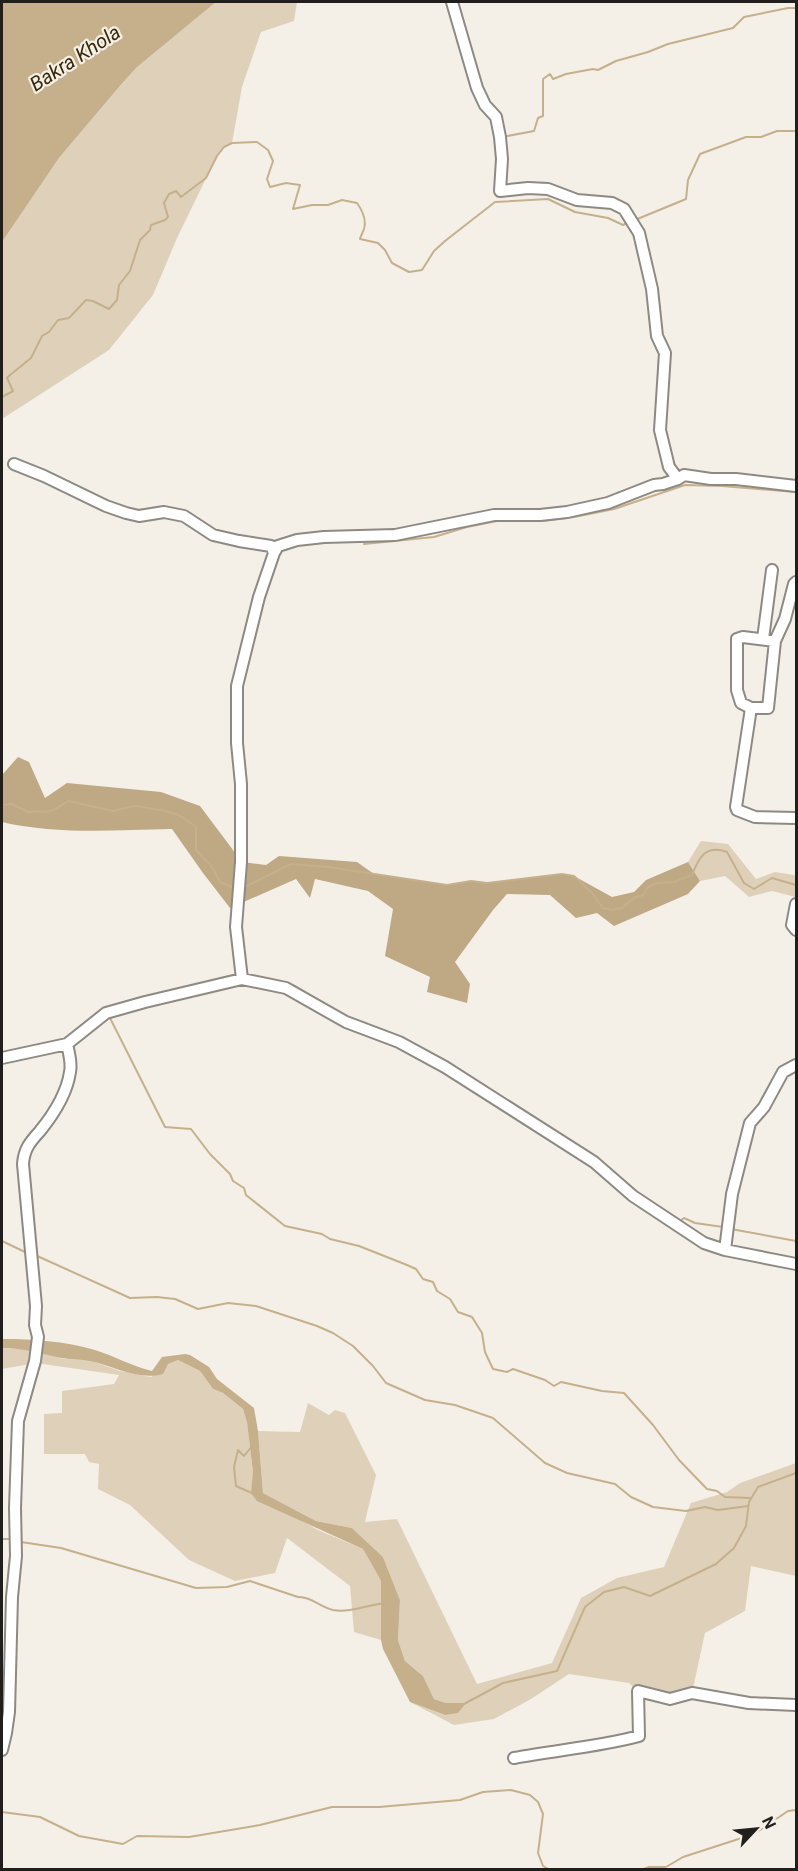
<svg xmlns="http://www.w3.org/2000/svg" width="798" height="1871" viewBox="0 0 798 1871" font-family="Roboto,sans-serif">
  <rect width="100%" height="100%" fill="#f4f0e8"/>
  <path fill="#dfd1b9" d="M216 2H297L294 21 261 32 242 87 232 143 224 147 217 156 177 238 153 295 109 350 2 419V242L59 158 119 87 136 68Z
    M701 841 728 844 756 879 775 872 794 875 796 877V897L772 891 749 897 725 876 700 881 688 862Z
    M2 1348 33 1350 64 1359 89 1360 120 1371 151 1377 168 1364 178 1360 200 1371 213 1389 223 1393 243 1409 247 1421 253 1472 252 1493 318 1530 363 1549 381 1581V1640L354 1632 350 1586 287 1538 275 1573 235 1581 189 1560 130 1505 98 1489 99 1464 89 1462 85 1454H44V1414L62 1413V1391L114 1384 119 1375 36 1363 2 1369Z
    M308 1403 329 1415 335 1410 345 1413 376 1475 365 1522 397 1519 477 1684 552 1663 581 1598 617 1578 664 1567 691 1503 727 1492 740 1483 796 1463V1576L751 1566 745 1611 705 1633 692 1693 670 1699 638 1691 629 1683 569 1674 531 1699 494 1719 454 1725 410 1702 445 1715 466 1703H446L434 1699 423 1676 405 1661 398 1640 400 1600 383 1557 352 1528 316 1521 263 1493 258 1431 300 1432Z"/>
  <path fill="#bea984" d="M18 757 29 762 45 798 67 783 161 792 200 806 242 862 266 865 279 856 357 862 374 874 447 885 471 881 487 883 562 874 574 876 612 897 634 892 646 880 688 862 700 881 688 894 614 926 597 913 576 918 550 895 507 894 493 910 455 962 470 984 467 1003 427 992 430 977 385 956 393 909 368 891 315 879 310 898 296 879 230 908 203 873 172 829C115 830 57 835 2 822V775Z"/>
  <path fill="#c5b08b" d="M2 2H216L136 68 119 87 59 158 2 242Z
    M2 1339C32 1339 65 1341 95 1350 114 1356 132 1366 152 1371L162 1357 185 1354 190 1355 209 1367 217 1379 254 1408 258 1431 263 1493 316 1521 352 1528 383 1557 400 1600 398 1640 405 1661 423 1676 434 1699 446 1703H466L458 1713 445 1715 410 1702 383 1649 381 1640V1581L363 1549 257 1501 251 1493 253 1472 247 1422 243 1409 223 1393 213 1389 200 1371 178 1360 168 1364 163 1374C138 1381 114 1366 90 1361 81 1359 71 1360 62 1358 41 1354 23 1348 2 1348Z"/>
  <g fill="none" stroke-linecap="round" stroke-linejoin="round">
    <path stroke="#c5b08b" stroke-width="2" d="M502 137 534 131 538 118 543 116V79L550 74 553 79 566 74 593 69 598 70 616 61 648 52 668 44 733 28 744 17 788 8H796
      M635 220 686 199 688 180 700 154 746 137H761L777 131H796
      M2 397 13 391 7 378 10 375 31 358 42 336 49 332 58 320 69 318 86 300 93 301 109 309 117 300 119 285 130 271 140 240 150 230 151 225 165 220 168 217 164 203 169 194 176 191 181 197 206 178 217 156 224 147 232 143 257 142 268 150 273 161 267 179 270 187 286 183 300 185 293 209 312 205H328L342 200 357 203C362 210 367 219 364 229 363 232 361 235 360 239L378 243 385 250 392 263 409 272 422 270 434 251 445 241 495 202 548 199 575 212 608 218 623 225 629 222
      M364 544 434 537 467 527 497 521H543L574 517 614 509 685 485 722 486 796 492
      M2 805 12 804 28 812C34 810 38 812 44 812 53 812 60 806 68 801L113 811 135 806 161 810 179 815 196 827V850L212 867 220 882 235 888
      M243 888 291 864 328 867 447 885 471 881 487 883 562 874 574 876 592 893 603 908 611 910 622 908 634 898 643 895 648 887 657 883 674 882 692 875C699 857 706 844 727 852L744 883 754 889 772 878 796 885
      M246 974 258 977
      M290 985 295 986 340 1013
      M182 988 238 974
      M109 1016 165 1127 191 1129 210 1154 230 1174 233 1181 244 1188 246 1195 285 1226 322 1234 330 1239 359 1246 407 1265 416 1269 423 1279 433 1282 437 1291 450 1299 458 1312 472 1317 482 1333 485 1352 493 1369 507 1372 513 1369 545 1380 554 1386 561 1382 602 1391 624 1393 653 1425 679 1460 707 1489 717 1491 725 1497 751 1498
      M408 1041 424 1050
      M680 1221 684 1218 695 1223 723 1227
      M731 1229 796 1241
      M2 1241 27 1253
      M35 1255 130 1298 157 1297 175 1299 198 1309 228 1303 256 1306 317 1326 333 1333 353 1346 373 1366 386 1383 425 1400 455 1405 493 1418 545 1463 567 1473 615 1484 631 1497 653 1507 686 1511 705 1507 718 1510 748 1506
      M252 1446 244 1456 238 1450 234 1467 236 1486 254 1494
      M2 1539H11
      M21 1542 61 1548 196 1588 227 1587 250 1581 298 1597C310 1596 320 1607 333 1610 349 1613 368 1605 385 1603
      M464 1704 503 1683 557 1671 585 1607 604 1592 624 1587 650 1596 716 1564 734 1548 746 1526 749 1502 758 1487 796 1473
      M2 1812 40 1817 79 1836 123 1844 137 1836 189 1837 260 1825 332 1807H379L460 1800 483 1792 511 1790 530 1795 538 1802 543 1814 538 1853 543 1866 550 1870
      M641 1870 649 1867H666L683 1857 754 1834 788 1811 796 1810"/>
    <defs>
      <path id="minor" d="M452 2 477 88 485 105 496 117 500 137 502 159 500 191 528 188 548 189 577 200 612 203 624 209 639 233 652 289 657 336 665 353 660 430 669 467 678 479 684 475 711 479H736L796 486
        M14 464 44 476 106 506 126 513 139 516 164 512 184 516 213 535 239 541 271 546 274 553
        M796 582 794 584 785 619 775 641 768 708H751L736 807 737 810 755 817 796 818
        M763 639 772 570
        M751 708 741 703 737 690V639L743 637 775 641
        M796 904 792 925 796 930
        M242 979 236 927 241 862V784L237 743V686L259 597 274 553 278 546 297 540 324 537 395 535 494 515H540L567 512 608 503 654 485 663 484 678 479
        M2 1058 67 1044 106 1013 145 1002 242 979 286 988 346 1022 399 1042 445 1067 594 1162 633 1196 704 1243 725 1250 796 1264
        M725 1250 732 1194 750 1123 764 1107 783 1072 796 1065
        M2 1750 6 1733 9 1712 12 1597 16 1556 15 1508 18 1421 35 1361 38 1337 35 1325 36 1306 23 1164C24 1149 30 1142 40 1131 53 1115 67 1093 70 1072 72 1063 69 1053 67 1044
        M514 1758C556 1750 598 1747 639 1736L638 1691 670 1699 692 1693 749 1703 796 1705"/>
    </defs>
    <use href="#minor" stroke="#8e8a83" stroke-width="14"/>
    <use href="#minor" stroke="#fff" stroke-width="10"/>
  </g>
  <g text-anchor="middle" dominant-baseline="central" stroke-width="4.5" stroke-linejoin="round" paint-order="stroke">
    <g font-size="20" font-style="italic" fill="#392909" stroke="#f4f0e8">
      <text transform="translate(75 58) rotate(-33)">Bakra Khola</text>
    </g>
  </g>
  <rect width="798" height="1871" fill="none" stroke="#211f1d" stroke-width="6"/>
  <g transform="translate(756 1829) rotate(64)" stroke="#f4f0e8" stroke-width="4.5" paint-order="stroke">
  <path d="M0-4.5L10 22L0 15L-10 22Z" fill="#211f1d"/>
  <text y="-9" font-size="16" font-weight="bold" text-anchor="middle" fill="#211f1d">N</text>
  </g>
</svg>
